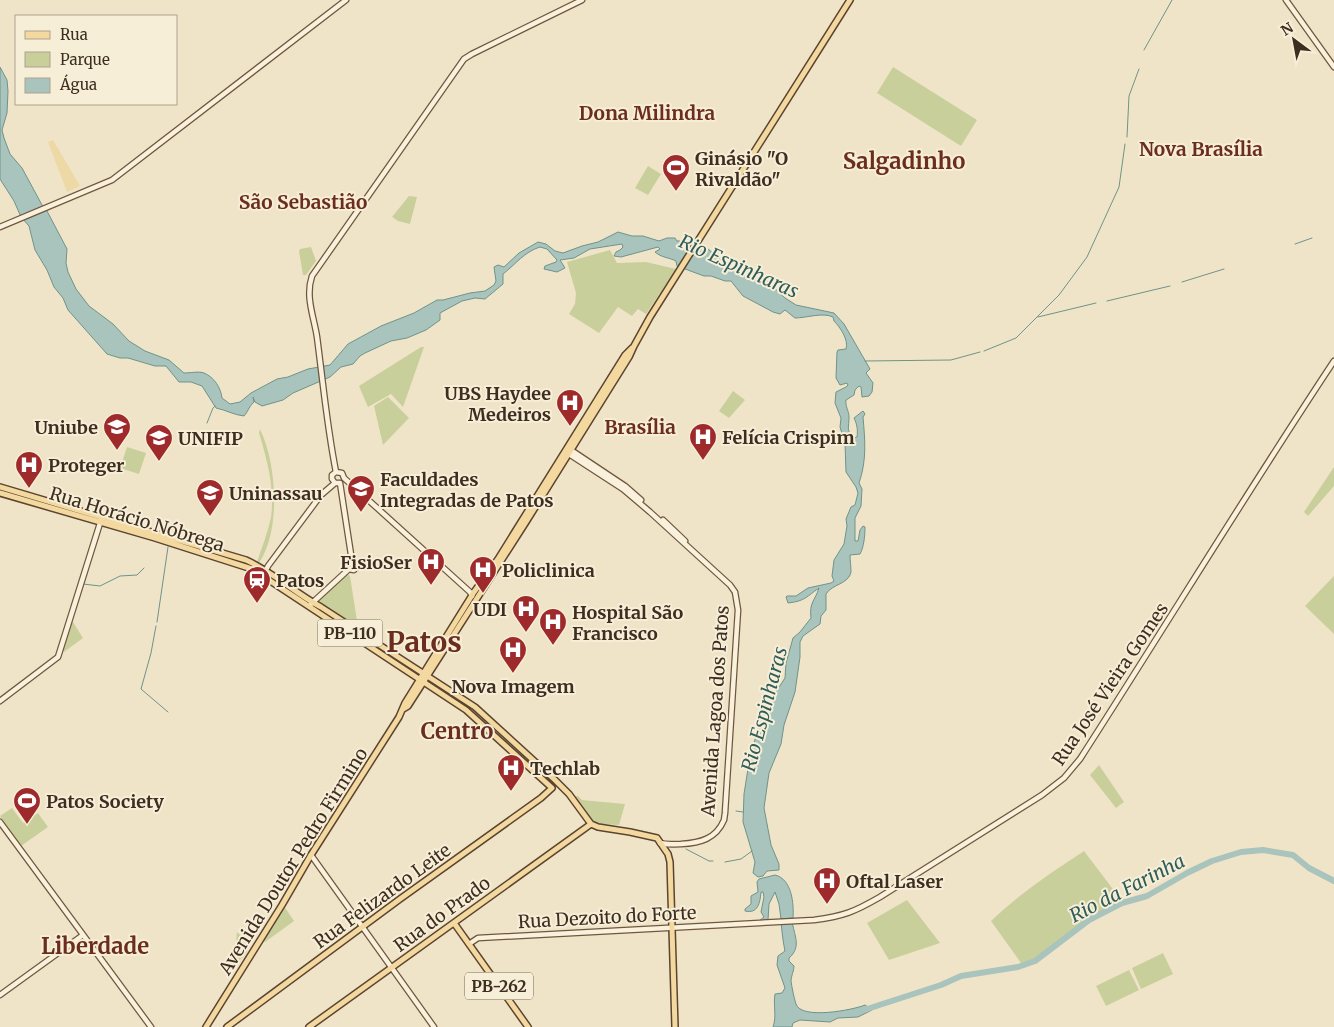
<svg xmlns="http://www.w3.org/2000/svg" width="1334" height="1027" viewBox="0 0 1334 1027" font-family="Merriweather,serif">
  <rect width="100%" height="100%" fill="#f0e4c8"/>
  <path fill="#c9cf9b" d="M893 67 977 120 961 146 877 93Z
    M648 166 661 174 648 195 635 188Z
    M409 196 417 197 410 224 398 221 392 217Z
    M311 247 316 261 306 275H303L299 251 300 249Z
    M610 250 617 263 646 262 676 269 646 314 638 309 632 316 618 307 599 333 569 314 575 304 576 293 567 262Z
    M421 347H424L403 407 391 394 368 407 359 386Z
    M733 391 745 400 729 418 719 411Z
    M388 397 409 418 383 445 374 406Z
    M260 429C277 464 281 531 259 563L257 562C262 547 268 532 271 517 275 488 267 460 259 433Z
    M127 447 146 453 139 474 120 468Z
    M1334 467V486L1308 516 1304 512Z
    M347 574 350 576 357 621 354 625 322 604 319 601 320 598Z
    M1334 576V634L1305 606Z
    M72 622H73L83 638 64 652 63 651Z
    M1099 765 1124 802 1116 808 1090 775Z
    M574 796H578L582 800 625 804 619 825 600 824 590 820Z
    M12 808 23 823 38 813 48 827 21 846 0 816Z
    M1084 851 1122 901 1083 922 1032 961 1021 963 991 921C1019 894 1052 872 1084 851Z
    M907 900 940 943 889 960 867 923Z
    M284 906 294 921 265 942 263 941Z
    M237 932C251 944 252 954 234 963Z
    M1163 953 1173 974 1141 989 1132 968Z
    M1129 970 1139 990 1106 1006 1096 986Z"/>
  <path fill="#ecd9a5" d="M53 140 80 186 67 192 48 142Z"/>
  <path fill="#a9c4bc" stroke="#6f938a" d="M0 67 7 80 8 91 7 113 2 130 4 138 10 154 22 168 42 205 47 211 67 249 66 263 68 272 76 289 89 306 113 324 129 341 145 351 169 360 184 373C190 373 199 371 204 373 214 377 221 388 222 398L230 404 240 402 251 393 277 379 288 377 308 369 330 365 348 344 381 326 414 313 437 300H443L470 293 485 291 494 285 496 281 494 267 498 265 504 267 519 253 538 242 546 244 555 251 563 253 582 246 598 242 618 232 632 236H643L659 241 667 238H675L677 241H682L695 247 708 249 731 268 751 273 760 280 768 282 785 298 796 305 834 313 844 324 870 369 866 373 873 383 872 392 869 396 862 397 861 387 859 386 855 390 854 395 846 400C845 406 849 411 849 417 849 428 846 429 853 438L857 437C858 430 857 424 854 418L863 411 865 414 863 417C865 440 867 460 859 483L862 489 861 506 855 518V541H858L860 530 863 526 865 527C865 535 864 547 860 554L850 555C850 560 851 567 851 572 849 584 832 584 826 594V610L821 616 820 624 803 636 800 642V657L795 692 784 725 781 744 769 773 764 808 771 845 779 864V870L767 871 763 876 758 877 753 873 755 862 743 822 744 794 750 756 764 710 785 678 786 663 793 638 800 632 811 618C809 602 815 601 819 588 807 596 806 601 788 603L786 597 787 596H796L808 588 831 583 834 581 832 576 834 560 844 544 847 526 846 519 851 507 855 505 858 493 856 487 846 472 845 443 840 427 841 418 835 403 836 392 846 387 848 385 847 383 840 385 836 378 837 352 838 350 846 349C849 340 840 327 834 321L833 317C822 312 807 318 795 318L785 310 780 314 773 312 743 296 731 281H725L711 276H704L677 266 676 261C668 257 662 258 655 252L660 249 658 247 621 257 614 256 616 252 620 250 623 247 622 244 590 249 574 258 560 260 565 268 557 272 544 269 545 266 556 262 557 260 547 249 540 247C524 252 516 264 503 274V284L485 299 475 298 462 301 440 313V320L426 330 407 338 391 341 365 353 360 356 353 364 341 367 330 377 293 393 283 400 262 406 255 402 253 397 254 402C249 406 248 412 244 416 234 415 226 410 216 408L202 386 191 382H179L166 366H155L128 358H120L107 354 68 310 63 298 54 287 47 270 35 250 29 226 21 217 14 201 0 179Z
    M775 875C792 879 794 904 793 918L781 919 779 904 775 892 769 904 768 920 759 921 764 917 761 912 764 897 763 892H761C760 903 758 914 745 911V909L751 904V896L758 892 757 882 759 879Z
    M792 921C794 935 802 947 789 958V961L794 966C794 971 791 976 791 981 792 988 794 998 796 1004 801 1020 853 1010 865 1005L872 1010 858 1017 838 1018 830 1022 800 1020 793 1023 792 1027H773C777 1016 773 1005 775 994L782 993 785 988 777 965 778 956 785 951C783 942 782 932 781 922Z"/>
  <g fill="none" stroke-linecap="round" stroke-linejoin="round">
    <path stroke="#6f938a" stroke-width="1" d="M1144 50 1172 0
      M1127 137 1129 96 1139 69
      M1295 244 1312 238
      M1182 282 1224 269
      M1107 301 1170 286
      M1038 317 1096 303
      M984 351 1016 338 1059 295 1087 257 1119 187 1125 144
      M865 361 951 360 980 352
      M207 423 213 408 215 406
      M83 584 100 586 120 576 137 575 144 568
      M157 622 168 547
      M156 626 151 653 141 689 168 712
      M736 811 743 812
      M686 849 709 861H713
      M725 862 741 859 752 851"/>
    <path stroke="#a9c4bc" stroke-width="6" d="M668 251 706 265
      M864 1010 941 985 961 976 1018 967 1035 961 1089 920 1122 903 1147 896 1187 873 1212 861 1241 852 1263 850 1293 855 1309 868 1334 881"/>
    <defs>
      <path id="secondary" d="M1286 0 1334 67
        M0 227 112 180 346 0
        M568 448 625 486 641 500
        M566 452 623 489 650 512 730 585 735 592 738 610 725 813 724 820C716 839 700 843 681 844 673 844 667 845 660 843
        M336 472C327 427 323 382 317 337 314 317 305 297 312 276L464 59 472 54 582 0
        M340 483H335L332 479V475L336 472 342 473 344 478 470 592 472 596
        M340 483 352 561 357 566 354 570 349 569
        M663 520 685 541
        M263 576 268 566 321 495 335 483
        M311 604 349 569
        M0 701 58 657 101 520
        M0 822 151 1027
        M311 855 434 1027
        M469 944 478 938 814 920C844 916 854 912 880 897L1042 795 1064 778 1080 759C1165 627 1247 492 1334 361
        M0 995 83 935"/>
      <path id="primary" d="M0 487 246 560C273 572 295 593 321 607L475 707 555 780 569 794 591 824 598 827 630 832 657 838 668 854 670 862 675 1027
        M0 493 155 538 252 569 466 710 552 788 541 798 400 899 227 1027
        M403 709 408 706 526 522 629 357 634 346 650 317 850 0
        M454 923 528 1027
        M206 1027 282 905 311 855 399 717 405 703 474 592 498 559 625 355 632 348
        M309 1027 591 824"/>
    </defs>
    <use href="#secondary" stroke="#6f573f" stroke-width="7"/>
    <use href="#primary" stroke="#5b4430" stroke-width="8"/>
    <use href="#secondary" stroke="#faf1dc" stroke-width="4.5"/>
    <use href="#primary" stroke="#f3d9a0" stroke-width="5"/>
  </g>
  <defs>
    <symbol id="stadium-pin" viewBox="-11 -11 22 30"><path d="M0 17L-7.5 6A9.5 9.5 0 1 1 7.5 6Z" fill="#9e2a2b" stroke="#f7eed8"/><path d="M0-5a6.5 5 0 1 0 0 10a6.5 5 0 1 0 0-10ZM-3.5-1.8h7v3.6h-7Z" fill="#fff"/></symbol>
    <symbol id="hospital-pin" viewBox="-11 -11 22 30"><path d="M0 17L-7.5 6A9.5 9.5 0 1 1 7.5 6Z" fill="#9e2a2b" stroke="#f7eed8"/><path d="M-5-5h3v3.5h4V-5h3V5h-3V1.5h-4V5h-3Z" fill="#fff"/></symbol>
    <symbol id="university-pin" viewBox="-11 -11 22 30"><path d="M0 17L-7.5 6A9.5 9.5 0 1 1 7.5 6Z" fill="#9e2a2b" stroke="#f7eed8"/><path d="M0-5L7-2L0 1L-7-2ZM-4 1L0 2.5L4 1V4Q0 6-4 4Z" fill="#fff"/></symbol>
    <symbol id="station-pin" viewBox="-11 -11 22 30"><path d="M0 17L-7.5 6A9.5 9.5 0 1 1 7.5 6Z" fill="#9e2a2b" stroke="#f7eed8"/><path d="M-3-6H3Q5-6 5-4V2Q5 4 3 4L4.5 6H3L1.5 4h-3L-3 6H-4.5L-3 4Q-5 4-5 2V-4Q-5-6-3-6ZM-3.5-4v3h7v-3ZM-3.5 1v1.5H-2V1ZM2 1v1.5H3.5V1Z" fill="#fff"/></symbol>
  </defs>
  <g fill-rule="evenodd">
    <use href="#stadium-pin" x="660" y="152" width="32" height="43"/>
    <use href="#hospital-pin" x="554" y="387" width="32" height="43"/>
    <use href="#university-pin" x="101" y="411" width="32" height="43"/>
    <use href="#hospital-pin" x="687" y="421" width="32" height="43"/>
    <use href="#university-pin" x="143" y="422" width="32" height="43"/>
    <use href="#hospital-pin" x="13" y="449" width="32" height="43"/>
    <use href="#university-pin" x="345" y="473" width="32" height="43"/>
    <use href="#university-pin" x="194" y="477" width="32" height="43"/>
    <use href="#hospital-pin" x="415" y="546" width="32" height="43"/>
    <use href="#hospital-pin" x="467" y="554" width="32" height="43"/>
    <use href="#station-pin" x="241" y="564" width="32" height="43"/>
    <use href="#hospital-pin" x="510" y="593" width="32" height="43"/>
    <use href="#hospital-pin" x="537" y="606" width="32" height="43"/>
    <use href="#hospital-pin" x="497" y="634" width="32" height="43"/>
    <use href="#hospital-pin" x="495" y="752" width="32" height="43"/>
    <use href="#stadium-pin" x="11" y="785" width="32" height="43"/>
    <use href="#hospital-pin" x="811" y="865" width="32" height="43"/>
  </g>
  <g text-anchor="middle" dominant-baseline="central" stroke-width="4" stroke-linejoin="round" paint-order="stroke">
    <g fill="#f7eed8" stroke="#756857" stroke-width="1">
      <rect x="317.5" y="619.5" width="65" height="27" rx="4"/>
      <rect x="465" y="972.5" width="68" height="27" rx="4"/>
    </g>
    <g font-size="16" font-weight="bold" fill="#3d2e20">
      <text x="350" y="633">PB-110</text>
      <text x="499" y="986">PB-262</text>
    </g>
    <g font-size="18" font-weight="bold" fill="#3d2e20" stroke="#f7eed8" text-anchor="start">
      <text x="695" y="158">Ginásio "O<tspan x="695" dy="21">Rivaldão"</tspan></text>
      <text x="551" y="393" text-anchor="end">UBS Haydee<tspan x="551" dy="21">Medeiros</tspan></text>
      <text x="98" y="427" text-anchor="end">Uniube</text>
      <text x="722" y="437">Felícia Crispim</text>
      <text x="178" y="438">UNIFIP</text>
      <text x="48" y="465">Proteger</text>
      <text x="380" y="479">Faculdades<tspan x="380" dy="21">Integradas de Patos</tspan></text>
      <text x="229" y="493">Uninassau</text>
      <text x="412" y="562" text-anchor="end">FisioSer</text>
      <text x="502" y="570">Policlinica</text>
      <text x="276" y="580">Patos</text>
      <text x="507" y="609" text-anchor="end">UDI</text>
      <text x="572" y="612">Hospital São<tspan x="572" dy="21">Francisco</tspan></text>
      <text x="513" y="686" text-anchor="middle">Nova Imagem</text>
      <text x="530" y="768">Techlab</text>
      <text x="46" y="801">Patos Society</text>
      <text x="846" y="881">Oftal Laser</text>
    </g>
    <g font-size="18" fill="#3d2e20" stroke="#f7eed8">
      <text transform="translate(137 519) rotate(17)">Rua Horácio Nóbrega</text>
      <text transform="translate(1110 684) rotate(-56)">Rua José Vieira Gomes</text>
      <text transform="translate(715 711) rotate(-86)">Avenida Lagoa dos Patos</text>
      <text transform="translate(293 861) rotate(-58)">Avenida Doutor Pedro Firmino</text>
      <text transform="translate(382 896) rotate(-36)">Rua Felizardo Leite</text>
      <text transform="translate(442 914) rotate(-36)">Rua do Prado</text>
      <text transform="translate(607 917) rotate(-3)">Rua Dezoito do Forte</text>
    </g>
    <g font-size="19" font-weight="bold" fill="#6b2e1e" stroke="#f7eed8">
      <text x="647" y="113">Dona Milindra</text>
      <text x="1201" y="149">Nova Brasília</text>
      <text x="303" y="202">São Sebastião</text>
      <text x="640" y="427">Brasília</text>
    </g>
    <g font-size="19" font-style="italic" fill="#2f5d5a" stroke="#f7eed8">
      <text transform="translate(739 266) rotate(24)">Rio Espinharas</text>
      <text transform="translate(764 709) rotate(-75)">Rio Espinharas</text>
      <text transform="translate(1127 888) rotate(-27)">Rio da Farinha</text>
    </g>
    <g font-size="22" font-weight="bold" fill="#6b2e1e" stroke="#f7eed8">
      <text x="904" y="161">Salgadinho</text>
      <text x="457" y="731">Centro</text>
      <text x="95" y="946">Liberdade</text>
    </g>
    <g font-size="28" font-weight="bold" fill="#6b2e1e" stroke="#f7eed8">
      <text x="424" y="642">Patos</text>
    </g>
  </g>
  <rect x="15" y="15" width="162" height="90" fill="#f7eed8" stroke="#ada18e"/>
  <rect x="25" y="31" width="25" height="8" fill="#f3d9a0" stroke="#ada18e"/>
  <text x="60" y="40" font-size="15" fill="#3d2e20">Rua</text>
  <rect x="25" y="52" width="25" height="15" fill="#c9cf9b" stroke="#ada18e"/>
  <text x="60" y="65" font-size="15" fill="#3d2e20">Parque</text>
  <rect x="25" y="78" width="25" height="15" fill="#a9c4bc" stroke="#ada18e"/>
  <text x="60" y="90" font-size="15" fill="#3d2e20">Água</text>
  <g transform="translate(1294 40) rotate(328)" stroke="#f7eed8" stroke-width="4" paint-order="stroke">
  <path d="M0-4L9 19L0 12L-9 19Z" fill="#3d2e20"/>
  <text y="-8" font-size="14" font-weight="bold" text-anchor="middle" fill="#3d2e20">N</text>
  </g>
</svg>
